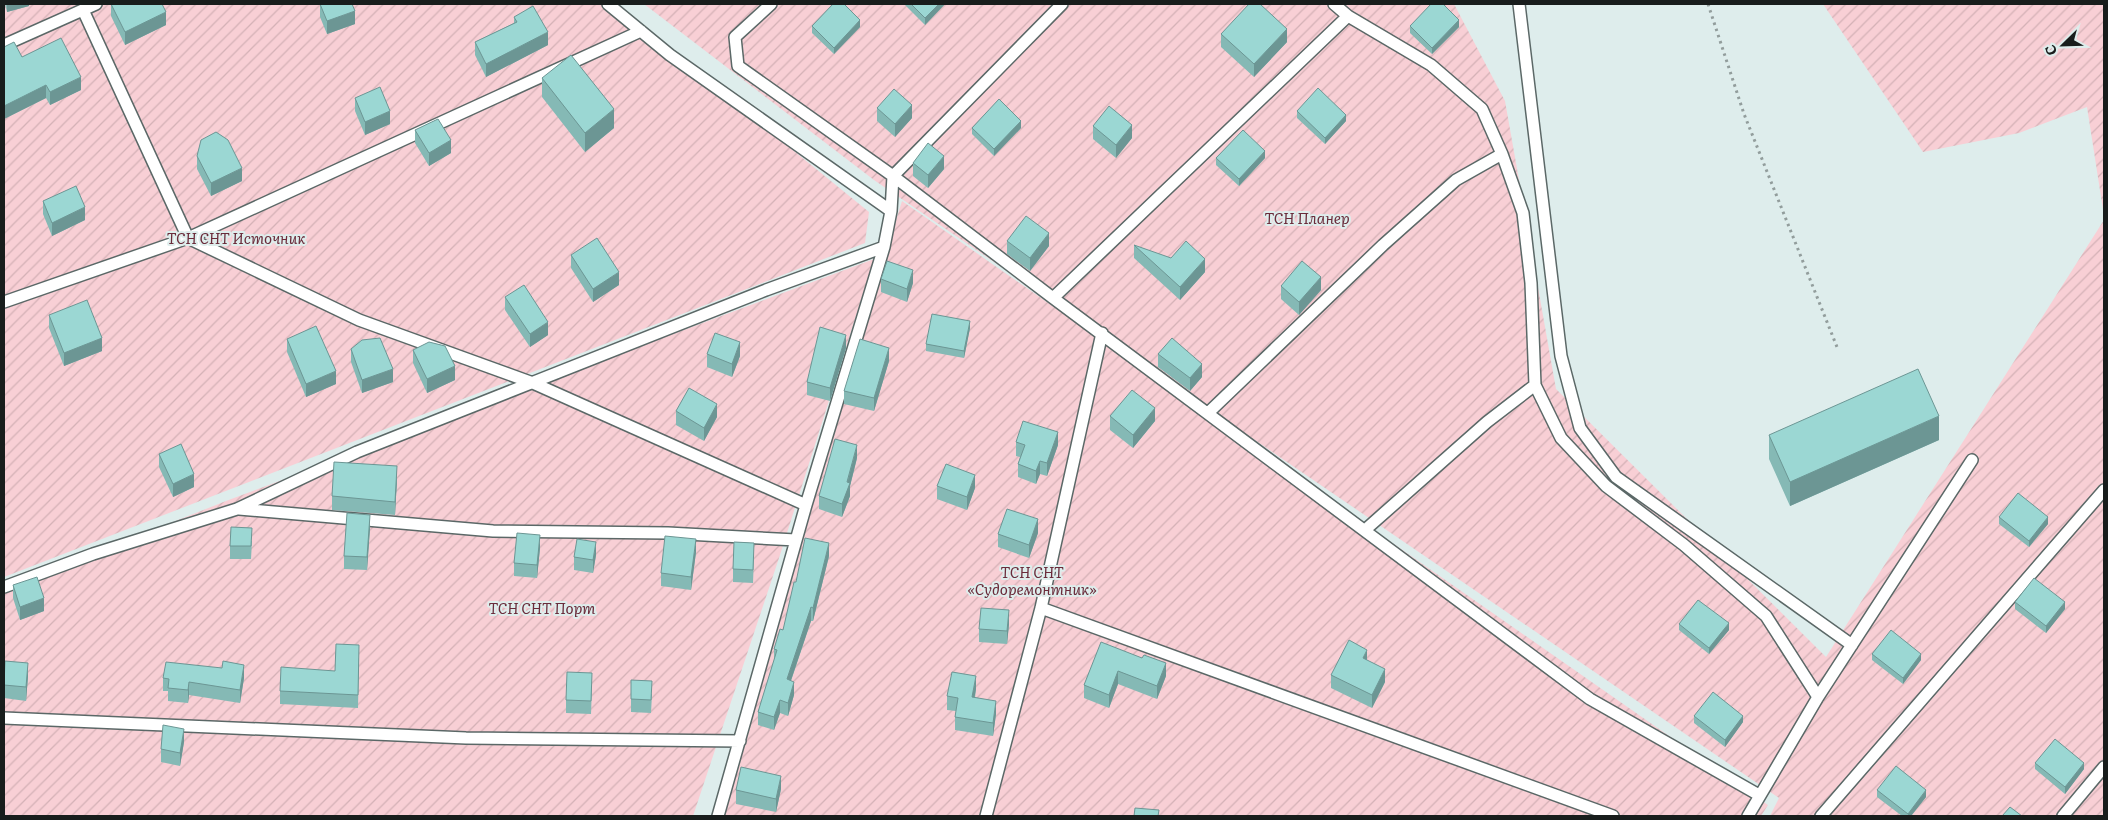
<svg xmlns="http://www.w3.org/2000/svg" width="2108" height="820" viewBox="0 0 2108 820" font-family="Literata,serif">
  <defs>
    <pattern id="garden-furrows" width="10" height="10" patternUnits="userSpaceOnUse" patternTransform="scale(1.25)"><rect width="10" height="10" fill="#f8cfd5"/><path d="M-1 1l2-2M0 10L10 0M9 11l2-2" fill="none" stroke="#d4b1b6"/></pattern>
  </defs>
  <rect width="100%" height="100%" fill="#deedec"/>
  <path fill="url(#garden-furrows)" d="M4 4H613L869 212 865 243 4 577Z
    M644 4H1454L1505 101 1556 389 1826 657 2104 220V816H1770L1779 798 874 180Z
    M1823 4H2104V216L2087 107 2019 133 1923 152Z
    M902 201 1768 805 1761 816H712Z
    M874 259 779 558 693 816H4V589L226 501Z"/>
  <g fill="none" stroke-linecap="round" stroke-linejoin="round">
    <defs>
      <path id="lane" d="M608 4 670 55 891 211
        M771 4 735 37 738 66 893 176 1053 298 1590 699 1759 795
        M1334 4 1348 16 1431 65 1482 109 1502 154 1523 213 1531 283 1535 385 1561 438 1606 486 1684 545 1766 616 1818 697
        M1519 4 1561 356 1580 428 1616 477 1852 645
        M83 10 188 238 359 320 533 383 806 505
        M4 45 96 4
        M1053 298 1348 16
        M4 302 188 238 641 31
        M1208 413 1383 245 1456 180 1502 154
        M239 509 493 531 668 533 796 540
        M1365 530 1487 422 1535 385
        M4 587 93 554 237 509 357 452 766 290 884 247
        M1041 608 1613 816
        M4 718 466 738 740 741
        M718 816 806 505 884 247 891 211 893 176 1062 4
        M986 816 1041 608 1102 333
        M1748 816 1818 697 1972 460
        M1821 816 2104 490
        M2063 816 2104 767"/>
    </defs>
    <use href="#lane" stroke="#5b6867" stroke-width="14"/>
    <path stroke="#929d9c" stroke-width="3" stroke-dasharray="2.5 4" stroke-linecap="butt" d="M1708 4 1744 114 1837 347"/>
    <use href="#lane" stroke="#fff" stroke-width="11"/>
  </g>
  <path fill="#85b9b5" d="M5 4H29V6L7 12Z
    M111 4H162L166 25 125 45 111 16Z
    M320 4 355 24 327 34 320 17Z
    M904 4H945L925 25Z
    M514 17 548 45 486 77 475 55V42L514 23Z
    M812 26 860 27 834 54 812 33Z
    M1410 26 1459 27 1432 54 1410 33Z
    M1221 34 1287 42 1254 77 1221 47Z
    M4 47 22 57 81 90 50 105 46 98 4 119Z
    M542 78 614 128 585 152 542 97Z
    M355 98 390 124 365 135 355 111Z
    M877 108 912 118 895 137 877 121Z
    M1297 111 1346 121 1325 144 1297 118Z
    M1093 126 1132 138 1116 158 1093 139Z
    M972 128H1021L994 156 972 134Z
    M415 130 451 153 429 166 415 143Z
    M197 156 242 181 211 196 197 169Z
    M1216 158H1265L1239 186 1216 165Z
    M913 163 944 169 928 188 913 176Z
    M43 201 85 220 52 236 43 214Z
    M1007 241 1049 246 1030 271 1007 254Z
    M1134 245 1205 272 1180 300 1134 258Z
    M571 255 619 285 593 302 571 268Z
    M881 279 913 283 907 302 881 292Z
    M1281 286 1321 290 1299 315 1281 299Z
    M505 297 548 335 530 347 505 310Z
    M49 315 102 351 64 366 49 328Z
    M970 328 964 358 926 351V344Z
    M287 339 336 384 306 397 287 352Z
    M846 348 830 401 807 395V382Z
    M351 349 393 382 362 393 351 362Z
    M413 350 455 380 427 393 413 363Z
    M707 354 740 356 732 377 707 367Z
    M1158 354 1202 377 1190 391 1158 367Z
    M889 361 874 411 844 404V391Z
    M676 411 717 417 704 441 676 425Z
    M1110 416 1155 421 1133 448 1110 430Z
    M1769 435 1939 440 1790 506 1769 459Z
    M1016 442 1058 445 1047 476 1040 474 1036 484 1018 477V464L1020 457 1016 456Z
    M159 454 194 487 173 497 159 467Z
    M857 458 850 486V496L842 517 819 509V496Z
    M397 479 395 515 332 510V496Z
    M937 486 975 488 967 510 937 499Z
    M1999 517 2048 524 2029 547 1999 524Z
    M370 528 367 570 344 569V556Z
    M1038 533 1029 558 998 547V534Z
    M252 541 251 559H230V546Z
    M540 548 537 578 514 576V563Z
    M696 552 691 590 661 586V573Z
    M596 555 593 573 574 570V557Z
    M754 556 753 583 733 582V569Z
    M829 556 813 621H811L791 681 794 695 788 716 780 713 774 730 758 725V712L774 661V649L783 630 796 582Z
    M13 585 44 611 20 620 13 598Z
    M2015 602 2065 609 2046 633 2015 609Z
    M1009 624 1007 644 979 642V629Z
    M1679 624 1729 630 1709 654 1679 630Z
    M1872 654 1921 660 1903 684 1872 660Z
    M359 658 358 708 280 704V691L335 671Z
    M1142 658 1166 676 1157 699 1118 684 1109 708 1084 698V685Z
    M1367 660 1385 682 1372 708 1331 688V675Z
    M4 671 28 676 26 701 4 698Z
    M163 678H244L240 703 189 695 188 703 168 701V691H163Z
    M592 686 591 714 566 713V700Z
    M976 689 975 698 996 714 993 736 955 730V717L956 711 947 710V696Z
    M652 694 651 713 631 712V699Z
    M1694 716 1743 722 1725 747 1694 723Z
    M184 742 180 766 161 762V749Z
    M2035 763 2084 769 2065 794 2035 769Z
    M781 789 776 812 736 804V790Z
    M1877 790 1926 797 1911 816H1902L1877 797Z"/>
  <path fill="#6c9694" d="M7 4H29V6L7 12Z
    M939 4H945L925 25V18Z
    M355 11V24L327 34V21Z
    M166 12V25L125 45V32Z
    M860 20V27L834 54V48Z
    M1459 20V27L1432 54V48Z
    M1287 29V42L1254 77V64Z
    M548 32V45L486 77V64Z
    M81 77V90L50 105V92Z
    M46 85V98L4 119V106Z
    M912 105V118L895 137V124Z
    M614 109V128L585 152V133Z
    M390 111V124L365 135V122Z
    M1346 115V121L1325 144V138Z
    M1021 121V128L994 156V149Z
    M1132 125V138L1116 158V145Z
    M451 140V153L429 166V153Z
    M1265 151V158L1239 186V179Z
    M944 156V169L928 188V175Z
    M242 168V181L211 196V183Z
    M85 207V220L52 236V223Z
    M1049 233V246L1030 271V258Z
    M1205 259V272L1180 300V287Z
    M913 270V283L907 302V289Z
    M619 272V285L593 302V289Z
    M1321 277V290L1299 315V302Z
    M970 321V328L964 358V351Z
    M548 322V335L530 347V334Z
    M846 335V348L830 401V388Z
    M102 338V351L64 366V353Z
    M740 342V356L732 377V364Z
    M889 348V361L874 411V398Z
    M1202 364V377L1190 391V378Z
    M455 366V380L427 393V379Z
    M393 369V382L362 393V380Z
    M336 371V384L306 397V384Z
    M717 404V417L704 441V428Z
    M1155 408V421L1133 448V435Z
    M1939 416V440L1790 506V482Z
    M1058 432V445L1047 476V463Z
    M857 445V458L850 486V496L842 517V504Z
    M1040 461V474L1036 484V471Z
    M397 466V479L395 515V502Z
    M194 474V487L173 497V484Z
    M975 475V488L967 510V497Z
    M370 515V528L367 570V557Z
    M2048 517V524L2029 547V541Z
    M1038 519V533L1029 558V545Z
    M540 535V548L537 578V565Z
    M696 539V552L691 590V577Z
    M596 542V555L593 573V560Z
    M829 543V556L813 621V608Z
    M44 598V611L20 620V607Z
    M2065 602V609L2046 633V626Z
    M811 607V621L787 692V679Z
    M1009 610V624L1007 644V631Z
    M1729 623V630L1709 654V648Z
    M1367 650V663L1363 658Z
    M1921 654V660L1903 684V678Z
    M28 663V676L26 701V687Z
    M1166 663V676L1157 699V686Z
    M244 665V678L240 703V690Z
    M1385 669V682L1372 708V695Z
    M1118 671V684L1109 708V695Z
    M976 676V689L972 710V697Z
    M189 682V695L188 703V690Z
    M794 682V695L788 716V703Z
    M780 700V713L774 730V717Z
    M996 701V714L993 736V723Z
    M1743 716V722L1725 747V740Z
    M184 729V742L180 766V753Z
    M2084 763V769L2065 794V787Z
    M781 776V789L776 812V799Z
    M1926 790V797L1911 816H1908V814Z"/>
  <path fill="#9bd7d3" stroke="#6c9694" d="M111 4H162L166 12 125 32Z
    M320 4H352L355 11 327 21Z
    M833 4H844L860 20 834 48 812 26Z
    M911 4H939L925 18Z
    M1249 4H1260L1287 29 1254 64 1221 34Z
    M1431 4H1443L1459 20 1432 48 1410 26Z
    M533 6 548 32 486 64 475 42 517 22 514 17Z
    M61 38 81 77 50 92 46 85 4 106V47L14 42 22 57Z
    M571 55 614 109 585 133 542 78Z
    M380 87 390 111 365 122 355 98Z
    M1318 88 1346 115 1325 138 1297 111Z
    M894 89 912 105 895 124 877 108Z
    M999 99 1021 121 994 149 972 128Z
    M1109 106 1132 125 1116 145 1093 126Z
    M438 119 451 140 429 153 415 130Z
    M1243 130 1265 151 1239 179 1216 158Z
    M216 132 228 140 242 168 211 183 197 156 201 140Z
    M928 143 944 156 928 175 913 163Z
    M76 186 85 207 52 223 43 201Z
    M1026 216 1049 233 1030 258 1007 241Z
    M597 238 619 272 593 289 571 255Z
    M1186 241 1205 259 1180 287 1134 245 1171 258Z
    M887 261 913 270 907 289 881 279Z
    M1302 261 1321 277 1299 302 1281 286Z
    M524 285 548 322 530 334 505 297Z
    M87 300 102 338 64 353 49 315Z
    M932 314 970 321 964 351 926 344Z
    M316 326 336 371 306 384 287 339Z
    M820 327 846 335 830 388 807 382Z
    M715 333 740 342 732 364 707 354Z
    M380 338 393 369 362 380 351 349 362 340Z
    M1172 338 1202 364 1190 378 1158 354Z
    M860 339 889 348 874 398 844 391Z
    M429 342 445 346 455 366 427 379 413 350Z
    M1918 369 1939 416 1790 482 1769 435Z
    M689 388 717 404 704 428 676 411Z
    M1132 390 1155 408 1133 435 1110 416Z
    M1023 421 1058 432 1047 463 1040 461 1036 471 1018 464 1025 445 1016 442Z
    M835 439 857 445 847 482 850 483 842 504 819 496Z
    M181 444 194 474 173 484 159 454Z
    M334 462 397 466 395 502 332 496Z
    M946 464 975 475 967 497 937 486Z
    M2018 493 2048 517 2029 541 1999 517Z
    M1007 509 1038 519 1029 545 998 534Z
    M347 513 370 515 367 557 344 556Z
    M231 527 252 528 251 546H230Z
    M517 533 540 535 537 565 514 563Z
    M665 536 696 539 691 577 661 573Z
    M805 538 829 543 813 608 811 607 787 679 794 682 788 703 780 700 774 717 758 712 777 650 774 649 780 629 783 630 794 582H796Z
    M577 539 596 542 593 560 574 557Z
    M734 542 754 543 753 570 733 569Z
    M37 577 44 598 20 607 13 585Z
    M2034 578 2065 602 2046 626 2015 602Z
    M1698 600 1729 623 1709 648 1679 624Z
    M981 608 1009 610 1007 631 979 629Z
    M1891 630 1921 654 1903 678 1872 654Z
    M1349 640 1367 650 1363 658 1385 669 1372 695 1331 675Z
    M1101 642 1142 658 1144 655 1166 663 1157 686 1118 671 1109 695 1084 685Z
    M336 644 359 645 358 695 280 691 281 667 335 671Z
    M5 661 28 663 26 687 4 685Z
    M223 661 244 665 240 690 189 682 188 690 168 688 169 679 163 678 166 662 222 668Z
    M567 672 592 673 591 701 566 700Z
    M952 672 976 676 972 697 996 701 993 723 955 717 958 698 947 696Z
    M631 680 652 681 651 700 631 699Z
    M1713 692 1743 716 1725 740 1694 716Z
    M163 725 184 729 180 753 161 749Z
    M2055 739 2084 763 2065 787 2035 763Z
    M1896 766 1926 790 1908 814 1877 790Z
    M741 767 781 776 776 799 736 790Z
    M2010 807 2022 816H2002Z
    M1135 808 1159 810 1158 816H1134Z"/>
  <g text-anchor="middle" dominant-baseline="central" stroke-width="4" stroke-linejoin="round" paint-order="stroke">
    <g font-size="15" font-style="italic" fill="#6a2b3a" stroke="#deedec">
      <text x="1307" y="217">ТСН Планер</text>
      <text x="236" y="237">ТСН СНТ Источник</text>
      <text x="1032" y="571">ТСН СНТ<tspan x="1032" dy="17">«Судоремонтник»</tspan></text>
      <text x="542" y="607">ТСН СНТ Порт</text>
    </g>
  </g>
  <rect width="2108" height="820" fill="none" stroke="#181d1c" stroke-width="10"/>
  <g transform="translate(2063 45) rotate(247)" stroke="#deedec" stroke-width="4" paint-order="stroke">
  <path d="M0-4L9 19L0 12L-9 19Z" fill="#181d1c"/>
  <text y="-8" font-size="14" font-weight="bold" text-anchor="middle" fill="#181d1c">С</text>
  </g>
</svg>
